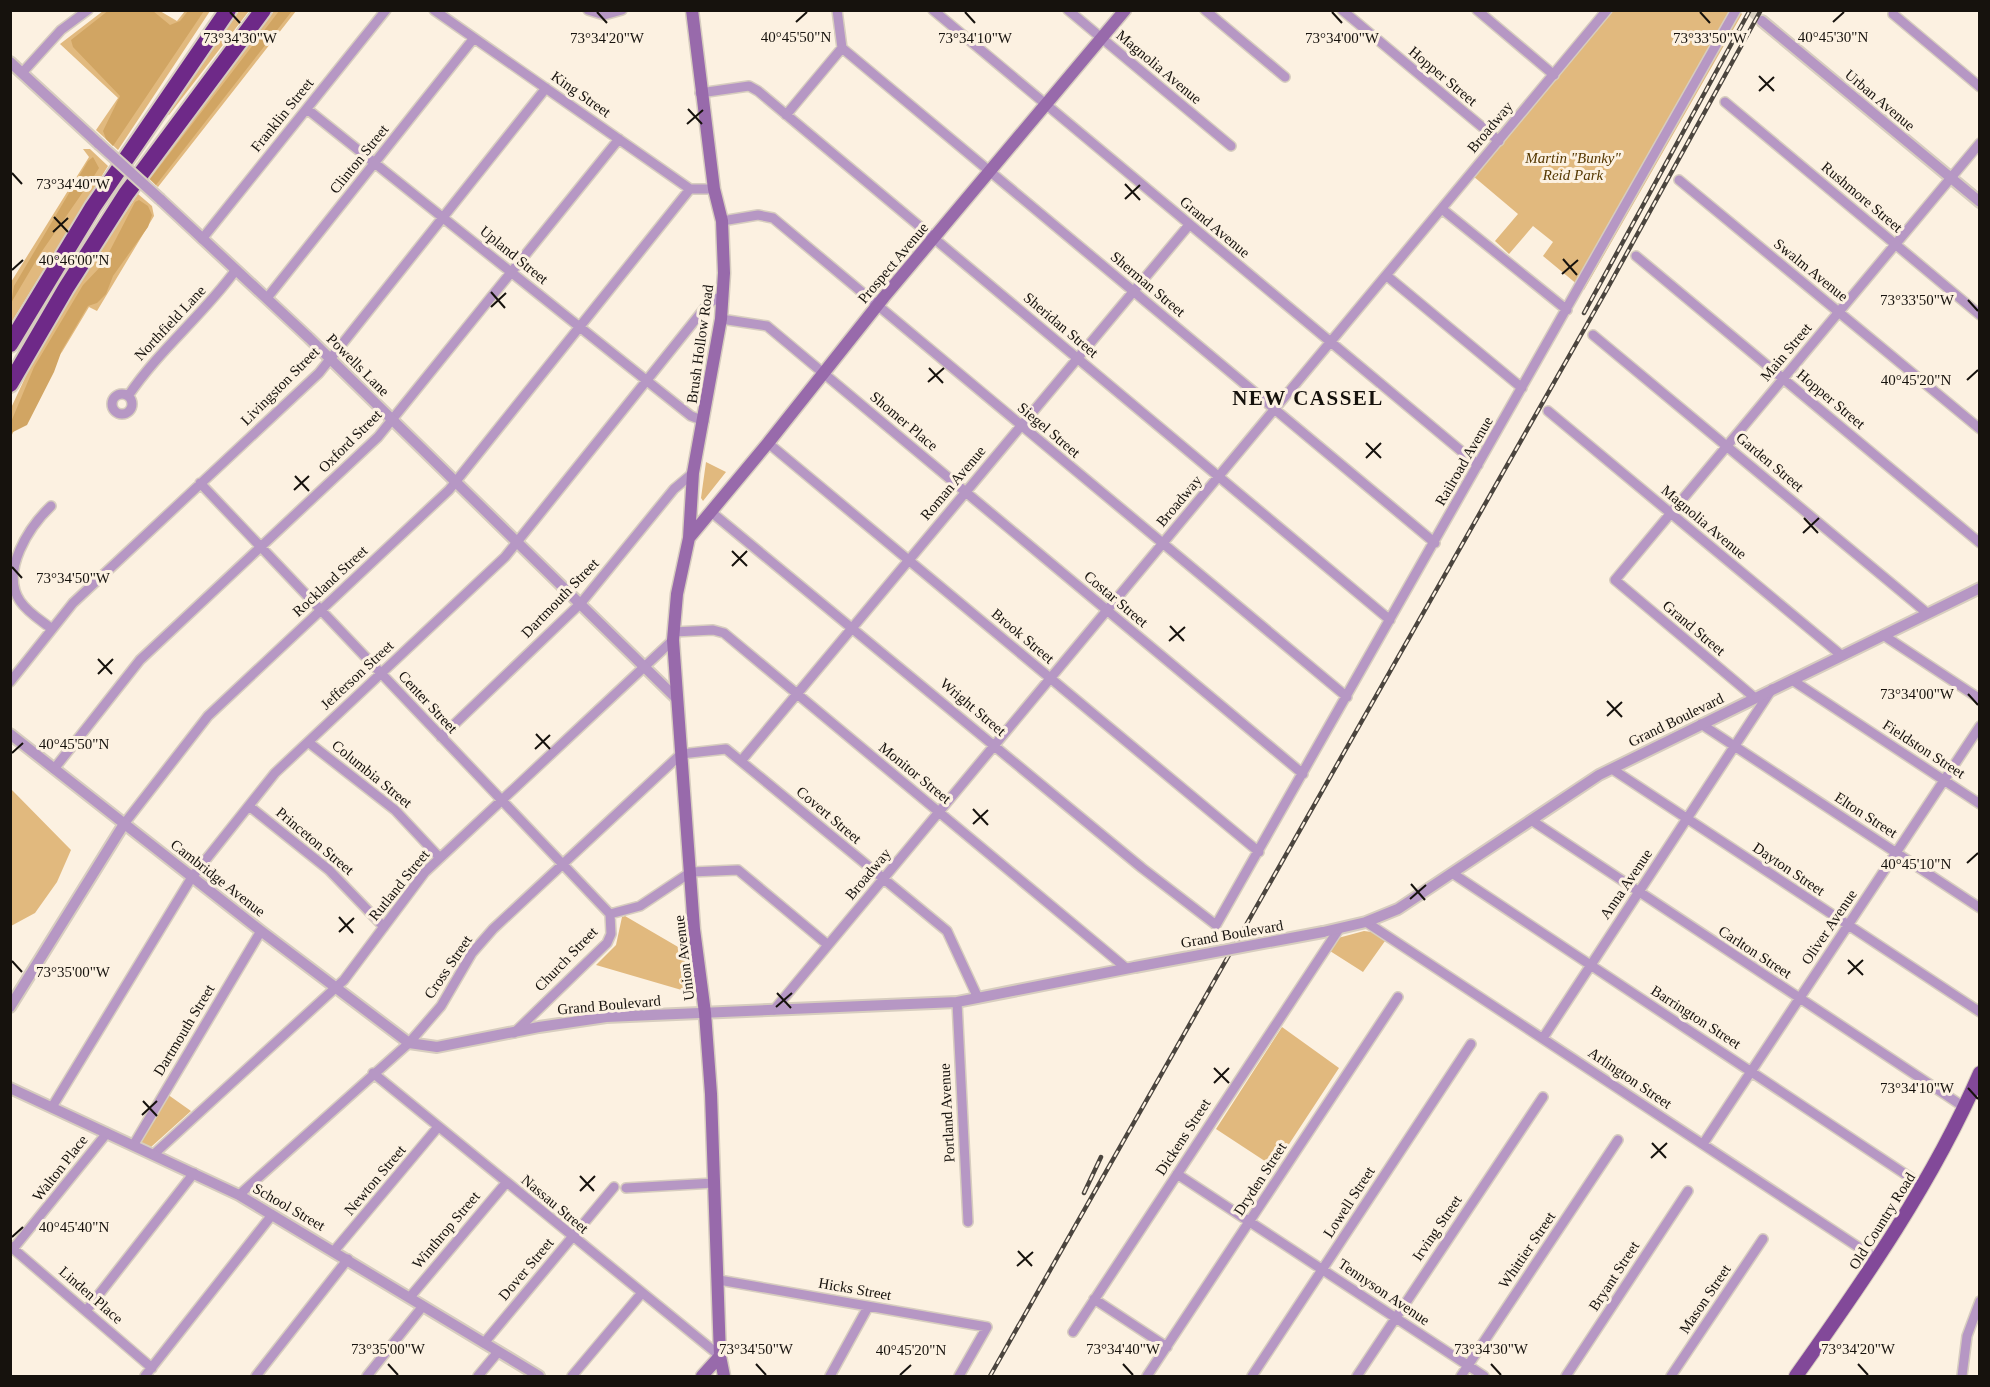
<svg xmlns="http://www.w3.org/2000/svg" width="1990" height="1387" viewBox="0 0 1990 1387" font-family="Georgia,serif">
  <rect width="100%" height="100%" fill="#fcf1e1"/>
  <path fill="#e1b97e" d="M1738 10 1742 14 1584 290 1543 256 1553 242 1533 226 1509 254 1495 241 1518 214 1473 176 1612 11Z
    M103 11H160L177 21 185 11H210L118 150 96 130 118 98 60 44Z
    M239 11H249L169 115 167 114Z
    M274 11H296L158 187 148 178Z
    M83 149H90L108 166 11 323V282L89 157Z
    M138 194 152 206 154 216 97 311 89 307 62 352 38 378 11 437V408L31 365 89 267Z
    M706 462 726 472 703 501 701 498Z
    M11 789 71 850 57 882 35 913 11 926Z
    M625 916 685 951V991L596 965 616 945 622 917Z
    M1364 931 1372 932 1385 941 1363 972 1330 951 1338 938Z
    M1282 1027 1339 1068 1274 1167 1216 1129Z
    M167 1094 191 1111 151 1147 138 1142Z"/>
  <path fill="#d1a563" d="M109 10 153 11 170 25 180 21 188 11H204L113 146 106 139 103 131 120 96 73 47 71 40Z
    M279 11H292L156 185 150 179Z
    M93 157 99 168 94 176 40 254 11 303 14 286 88 161Z
    M139 200 148 206 152 215 148 227 113 276 106 294 97 303 88 306 62 350 54 372 27 425 11 433V422L34 367 83 285 103 264 135 202Z"/>
  <g fill="none" stroke-linecap="round" stroke-linejoin="round">
    <path stroke="#dad0c1" stroke-width="10" stroke-dasharray="10 5" stroke-linecap="butt" d="M1750 10 1762 21"/>
    <defs>
      <path id="minor" d="M434 10 690 189H714
        M588 10 604 15 622 10
        M837 10 842 48
        M933 10 1478 465
        M1068 10 1231 146
        M1205 10 1285 77
        M1342 10 1499 141
        M1477 10 1554 75
        M1893 14 1980 87
        M842 48 1435 543
        M22 73 61 30 88 10
        M700 93 749 86 758 91 1390 620
        M1725 102 1980 315
        M307 109 691 416 704 421
        M786 115 842 48
        M1679 180 1980 429
        M1442 209 1567 310
        M722 221 758 215 773 218 1347 697
        M202 239 386 10
        M1636 256 1980 543
        M1387 276 1522 388
        M267 298 474 38
        M721 319 767 326 1303 774
        M1593 335 1927 613
        M112 404a10 10 0 1 1 20 0a10 10 0 1 1-20 0Z
        M128 396C159 350 203 315 235 271
        M1548 411 1841 655
        M768 443 1259 852
        M200 483 610 914
        M51 506C29 527 0 571 20 601 28 613 42 621 52 629
        M710 511 1142 868 1216 925 1736 10
        M674 632 713 630 724 633 1126 968
        M1883 635 1980 699
        M1792 680 1980 804
        M10 682 73 603 319 373 546 88
        M1755 698 1615 580 1980 143
        M1701 724 1980 908
        M441 737 581 603 674 489 693 473
        M308 742 395 810 440 858
        M741 761 1189 225
        M54 769 140 660 378 437 619 139
        M1612 769 1980 1012
        M249 806 329 870 384 927
        M1531 820 1964 1107
        M124 824 208 716 449 490 690 189
        M1452 873 1923 1186
        M610 914 640 906 691 872 738 870 828 945
        M1366 922 1878 1260
        M957 1002 968 1222
        M774 1010 1607 10
        M514 1033 607 943 611 934 610 914
        M1543 1038 1772 689
        M373 1073 720 1356
        M52 1107 192 877 275 773 505 557 708 304 721 296
        M134 1144 261 931
        M1703 1144 1980 726
        M154 1154 344 980 425 872 673 640
        M1177 1174 1484 1376
        M626 1188 714 1183
        M239 1195 409 1043 441 1006 472 953 493 929 681 754 726 749 947 931 978 998
        M10 1246 152 1368
        M13 1249 107 1133
        M334 1251 438 1127
        M719 1280 987 1327 959 1376
        M410 1297 506 1183
        M1094 1299 1167 1347
        M86 1311 194 1173
        M1073 1332 1339 929
        M484 1343 614 1187
        M145 1376 272 1215
        M256 1376 348 1259
        M367 1376 423 1306
        M478 1376 498 1352
        M572 1376 641 1294
        M830 1376 868 1307
        M1147 1376 1398 997
        M1252 1376 1471 1044
        M1357 1376 1543 1097
        M1461 1376 1618 1140
        M1566 1376 1688 1191
        M1671 1376 1763 1239
        M1962 1376 1967 1336 1980 1301"/>
      <path id="tertiary" d="M1762 21 1980 202
        M10 62 99 144
        M160 199 309 338 676 698
        M10 734 261 931 409 1043 437 1047 539 1027 606 1017 957 1002 1135 967
        M1323 932 1366 922 1398 909 1599 775 1980 588
        M10 1007 124 824
        M10 1088 239 1195 539 1376"/>
      <path id="secondary" d="M692 10 714 189 722 221 724 273 721 319 693 473 689 538 677 594 673 640 694 929 705 1013 711 1094 720 1356 724 1376
        M689 538 768 443 884 297 1125 10
        M702 1376 720 1356"/>
      <path id="primary" d="M1796 1376C1865 1279 1932 1183 1980 1073"/>
      <path id="motorway" d="M10 344 93 207 228 10
        M10 384 66 288 126 194 263 10"/>
    </defs>
    <use href="#minor" stroke="#d7cdbf" stroke-width="12"/>
    <use href="#tertiary" stroke="#d7cdbf" stroke-width="14"/>
    <use href="#secondary" stroke="#d7cdbf" stroke-width="15"/>
    <use href="#primary" stroke="#d7cdbf" stroke-width="16"/>
    <use href="#motorway" stroke="#d7cdbf" stroke-width="20"/>
    <use href="#minor" stroke="#b697c4" stroke-width="9"/>
    <use href="#tertiary" stroke="#b697c4" stroke-width="10"/>
    <use href="#secondary" stroke="#986aab" stroke-width="12"/>
    <use href="#primary" stroke="#824999" stroke-width="14"/>
    <use href="#motorway" stroke="#6e2988" stroke-width="16"/>
    <defs>
      <path id="rail" d="M1584 313 1750 10
        M1084 1193 1101 1157
        M990 1376 1606 291 1761 10"/>
    </defs>
    <use href="#rail" stroke="#4b453e" stroke-width="4.5"/>
    <use href="#rail" stroke="#fcf1e1" stroke-width="2" stroke-dasharray="7" stroke-linecap="butt"/>
    <defs>
      <path id="tertiary-bridge" d="M99 144 160 199
        M1135 967 1323 932"/>
    </defs>
    <use href="#tertiary-bridge" stroke="#d7cdbf" stroke-width="14" stroke-linecap="butt"/>
    <use href="#tertiary-bridge" stroke="#b697c4" stroke-width="10"/>
  </g>
  <path fill="none" stroke="#16120d" stroke-width="2" d="M230 12 240 23M597 12 607 23M965 12 975 23M1332 12 1342 23M1700 12 1710 23M796 22 807 12M1833 22 1844 12M1759 76 1774 91M1759 91 1774 77M688 109 702 124M687 124 703 110M12 173 22 184M1125 184 1140 200M1125 199 1140 185M54 217 68 232M53 232 68 218M1563 259 1577 275M12 270 23 260M1562 274 1578 260M491 292 505 308M1968 300 1978 311M491 307 506 293M929 368 943 383M1967 380 1978 370M928 382 944 368M1366 443 1381 458M1366 458 1381 443M295 476 309 491M294 490 309 476M1804 518 1818 533M1803 533 1819 518M732 551 747 566M732 566 747 551M12 567 22 578M1170 626 1184 641M1169 641 1185 627M98 659 112 674M98 674 113 659M1968 694 1978 705M1607 701 1622 717M1607 716 1622 702M536 734 550 749M535 749 550 735M12 753 23 743M973 809 988 825M973 824 988 810M1967 863 1978 853M1411 884 1425 900M1410 899 1426 885M339 917 353 933M339 932 354 918M1848 960 1863 975M12 961 22 972M1848 974 1863 960M777 993 791 1008M776 1007 792 993M1214 1068 1229 1083M1214 1083 1229 1068M1968 1088 1978 1099M143 1101 157 1116M142 1115 157 1101M1652 1143 1666 1158M1651 1158 1667 1143M580 1176 594 1191M580 1191 595 1176M12 1237 23 1227M1018 1251 1032 1266M1017 1266 1033 1252M388 1364 398 1375M756 1364 766 1375M1123 1364 1133 1375M1491 1364 1501 1375M1858 1364 1868 1375M900 1375 911 1365"/>
  <g text-anchor="middle" dominant-baseline="central" stroke-width="6" stroke-linejoin="round" paint-order="stroke">
    <g font-size="15" fill="#16120d" stroke="#fcf1e1">
      <text transform="translate(1159 67) rotate(40)">Magnolia Avenue</text>
      <text transform="translate(1443 76) rotate(40)">Hopper Street</text>
      <text transform="translate(581 94) rotate(35)">King Street</text>
      <text transform="translate(1880 100) rotate(40)">Urban Avenue</text>
      <text transform="translate(282 115) rotate(-51)">Franklin Street</text>
      <text transform="translate(1490 127) rotate(-50)">Broadway</text>
      <text transform="translate(359 159) rotate(-51)">Clinton Street</text>
      <text transform="translate(1862 197) rotate(40)">Rushmore Street</text>
      <text transform="translate(1215 227) rotate(40)">Grand Avenue</text>
      <text transform="translate(514 255) rotate(39)">Upland Street</text>
      <text transform="translate(893 263) rotate(-50)">Prospect Avenue</text>
      <text transform="translate(1811 270) rotate(39)">Swalm Avenue</text>
      <text transform="translate(1148 284) rotate(40)">Sherman Street</text>
      <text transform="translate(170 323) rotate(-47)">Northfield Lane</text>
      <text transform="translate(1061 325) rotate(40)">Sheridan Street</text>
      <text transform="translate(700 344) rotate(-82)">Brush Hollow Road</text>
      <text transform="translate(1786 352) rotate(-50)">Main Street</text>
      <text transform="translate(358 365) rotate(45)">Powells Lane</text>
      <text transform="translate(280 386) rotate(-45)">Livingston Street</text>
      <text transform="translate(1831 399) rotate(40)">Hopper Street</text>
      <text transform="translate(904 421) rotate(40)">Shomer Place</text>
      <text transform="translate(1049 430) rotate(40)">Siegel Street</text>
      <text transform="translate(350 441) rotate(-45)">Oxford Street</text>
      <text transform="translate(1464 461) rotate(-60)">Railroad Avenue</text>
      <text transform="translate(1770 462) rotate(40)">Garden Street</text>
      <text transform="translate(953 483) rotate(-50)">Roman Avenue</text>
      <text transform="translate(1179 501) rotate(-50)">Broadway</text>
      <text transform="translate(1704 522) rotate(40)">Magnolia Avenue</text>
      <text transform="translate(330 581) rotate(-43)">Rockland Street</text>
      <text transform="translate(560 598) rotate(-46)">Dartmouth Street</text>
      <text transform="translate(1116 599) rotate(40)">Costar Street</text>
      <text transform="translate(1694 628) rotate(40)">Grand Street</text>
      <text transform="translate(1023 636) rotate(40)">Brook Street</text>
      <text transform="translate(357 675) rotate(-43)">Jefferson Street</text>
      <text transform="translate(428 702) rotate(47)">Center Street</text>
      <text transform="translate(973 707) rotate(40)">Wright Street</text>
      <text transform="translate(1676 720) rotate(-26)">Grand Boulevard</text>
      <text transform="translate(1924 749) rotate(33)">Fieldston Street</text>
      <text transform="translate(915 773) rotate(39)">Monitor Street</text>
      <text transform="translate(372 774) rotate(39)">Columbia Street</text>
      <text transform="translate(829 815) rotate(40)">Covert Street</text>
      <text transform="translate(1866 815) rotate(33)">Elton Street</text>
      <text transform="translate(315 841) rotate(40)">Princeton Street</text>
      <text transform="translate(1789 869) rotate(34)">Dayton Street</text>
      <text transform="translate(868 874) rotate(-50)">Broadway</text>
      <text transform="translate(218 878) rotate(38)">Cambridge Avenue</text>
      <text transform="translate(1626 884) rotate(-56)">Anna Avenue</text>
      <text transform="translate(399 885) rotate(-51)">Rutland Street</text>
      <text transform="translate(1829 927) rotate(-56)">Oliver Avenue</text>
      <text transform="translate(1232 934) rotate(-10)">Grand Boulevard</text>
      <text transform="translate(1755 952) rotate(33)">Carlton Street</text>
      <text transform="translate(684 958) rotate(-97)">Union Avenue</text>
      <text transform="translate(566 959) rotate(-46)">Church Street</text>
      <text transform="translate(448 967) rotate(-56)">Cross Street</text>
      <text transform="translate(609 1005) rotate(-5)">Grand Boulevard</text>
      <text transform="translate(1696 1017) rotate(33)">Barrington Street</text>
      <text transform="translate(184 1030) rotate(-59)">Dartmouth Street</text>
      <text transform="translate(1630 1078) rotate(34)">Arlington Street</text>
      <text transform="translate(947 1113) rotate(-93)">Portland Avenue</text>
      <text transform="translate(1183 1137) rotate(-57)">Dickens Street</text>
      <text transform="translate(60 1168) rotate(-52)">Walton Place</text>
      <text transform="translate(1260 1179) rotate(-57)">Dryden Street</text>
      <text transform="translate(375 1180) rotate(-50)">Newton Street</text>
      <text transform="translate(1349 1202) rotate(-57)">Lowell Street</text>
      <text transform="translate(555 1204) rotate(40)">Nassau Street</text>
      <text transform="translate(289 1207) rotate(30)">School Street</text>
      <text transform="translate(1882 1221) rotate(-58)">Old Country Road</text>
      <text transform="translate(1437 1228) rotate(-56)">Irving Street</text>
      <text transform="translate(446 1230) rotate(-50)">Winthrop Street</text>
      <text transform="translate(1527 1250) rotate(-56)">Whittier Street</text>
      <text transform="translate(526 1269) rotate(-50)">Dover Street</text>
      <text transform="translate(1614 1276) rotate(-57)">Bryant Street</text>
      <text transform="translate(855 1289) rotate(10)">Hicks Street</text>
      <text transform="translate(1384 1292) rotate(34)">Tennyson Avenue</text>
      <text transform="translate(91 1295) rotate(41)">Linden Place</text>
      <text transform="translate(1705 1299) rotate(-56)">Mason Street</text>
    </g>
    <g font-size="15" font-style="italic" fill="#543700" stroke="#fcf1e1">
      <text x="1573" y="158">Martin "Bunky"<tspan x="1573" dy="17">Reid Park</tspan></text>
    </g>
    <g font-size="21" font-weight="bold" letter-spacing="1.5" fill="#16120d" stroke="#fcf1e1">
      <text x="1308" y="398">NEW CASSEL</text>
    </g>
  </g>
  <g font-size="15" text-anchor="middle" fill="#16120d" stroke="#fcf1e1" stroke-width="6" stroke-linejoin="round" paint-order="stroke">
    <text x="796" y="42">40°45'50"N</text>
    <text x="1833" y="42">40°45'30"N</text>
    <text x="240" y="43">73°34'30"W</text>
    <text x="975" y="43">73°34'10"W</text>
    <text x="1342" y="43">73°34'00"W</text>
    <text x="607" y="43">73°34'20"W</text>
    <text x="1710" y="43">73°33'50"W</text>
    <text x="73" y="189">73°34'40"W</text>
    <text x="74" y="265">40°46'00"N</text>
    <text x="1917" y="305">73°33'50"W</text>
    <text x="1916" y="385">40°45'20"N</text>
    <text x="73" y="583">73°34'50"W</text>
    <text x="1917" y="699">73°34'00"W</text>
    <text x="74" y="749">40°45'50"N</text>
    <text x="1916" y="869">40°45'10"N</text>
    <text x="73" y="977">73°35'00"W</text>
    <text x="1917" y="1093">73°34'10"W</text>
    <text x="74" y="1232">40°45'40"N</text>
    <text x="388" y="1354">73°35'00"W</text>
    <text x="756" y="1354">73°34'50"W</text>
    <text x="1123" y="1354">73°34'40"W</text>
    <text x="1491" y="1354">73°34'30"W</text>
    <text x="1858" y="1354">73°34'20"W</text>
    <text x="911" y="1355">40°45'20"N</text>
  </g>
  <rect width="1990" height="1387" fill="none" stroke="#16120d" stroke-width="24"/>
</svg>
